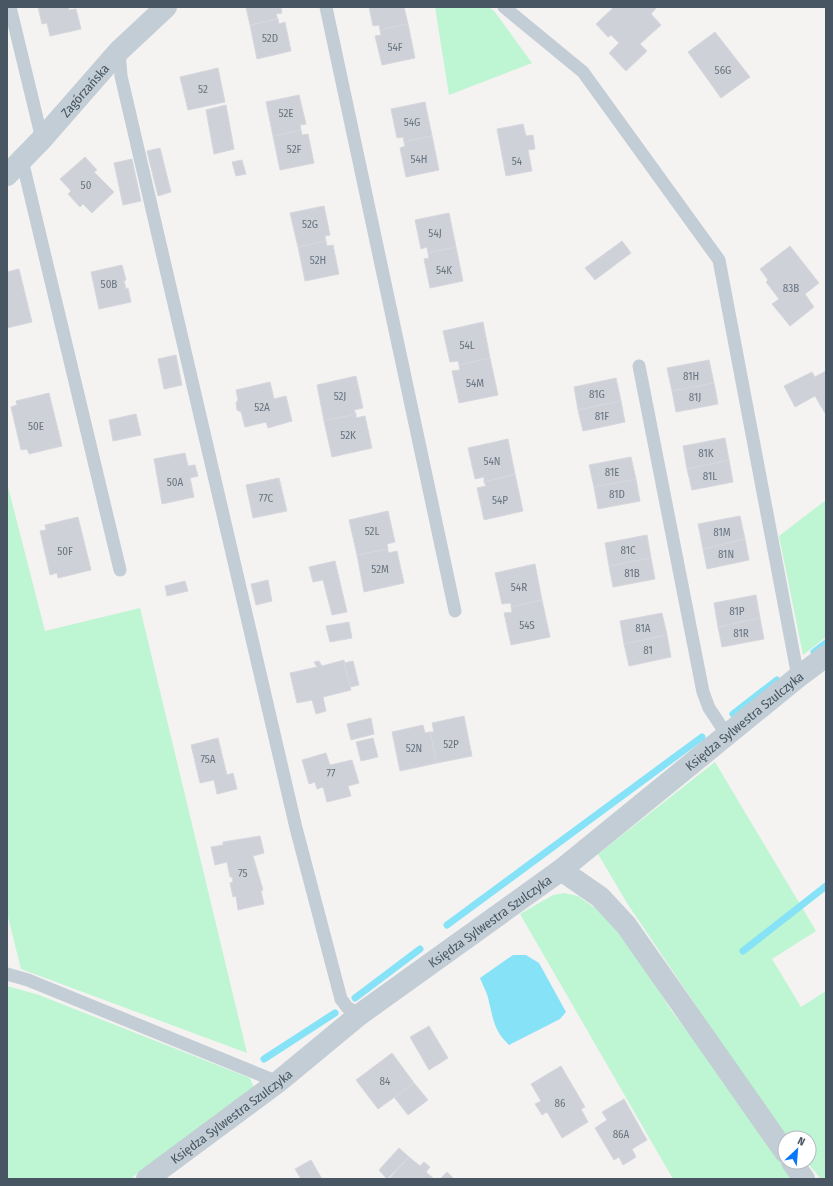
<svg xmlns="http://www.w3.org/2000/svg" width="833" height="1186" viewBox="0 0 833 1186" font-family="'Fira Sans Condensed',sans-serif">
  <rect width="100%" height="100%" fill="#f5f2f2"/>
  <path fill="#bef5d2" d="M435 7H489L495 12 532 63 449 95Z
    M7 483 45 631 140 608 247 1053 21 969 7 913Z
    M826 500V637L803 655 779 536Z
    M715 762 816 931 772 959 801 1007 826 991V1179H821L807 1162H809V1138H788L770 1116 627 903 598 854Z
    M564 893 578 896 595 908 626 938 671 1010 799 1179H673L520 914 553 895Z
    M7 986 39 995 250 1078 254 1088 130 1179H7Z"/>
  <path fill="#86e2f6" d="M513 955H526L539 963 566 1012 560 1019 509 1045C494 1030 494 1022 489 1002 488 994 483 986 480 978Z"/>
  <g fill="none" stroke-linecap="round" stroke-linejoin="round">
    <path stroke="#86e2f6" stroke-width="7" d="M814 652 826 643
      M733 714 777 680
      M447 925 702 737
      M743 951 826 886
      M355 998 420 949
      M264 1059 335 1013"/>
  </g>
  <path fill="#ced1d8" stroke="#d6d8de" d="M38 7H68L69 10 76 9 81 29 50 36 47 23 42 24Z
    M246 7H281L282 13 276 14 278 19 250 25Z
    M369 7H404L408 24 380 30 379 25 373 26Z
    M614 7H657L651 14 661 25 640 44 647 51 626 71 609 53 619 43 611 35 608 37 596 24Z
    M278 19 279 24 285 22 291 51 257 59 250 25Z
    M408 24 415 58 382 65 375 36 381 35 380 30Z
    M715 32 750 77 721 98 688 52Z
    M218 68 225 102 188 110 180 77Z
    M299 95 306 124 300 125 301 130 273 136 266 102Z
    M425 102 432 136 404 142 403 137 397 138 391 109Z
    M226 105 234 149 214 154 206 110Z
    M523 124 526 136 533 135 535 149 528 150 532 171 506 176 497 129Z
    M301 130 302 135 308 134 314 163 280 170 273 136Z
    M432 136 439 170 406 177 400 148 405 146 404 142Z
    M160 148 171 192 158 196 147 151Z
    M85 157 97 170 94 172 114 192 92 213 83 204 80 207 68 194 71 191 60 179Z
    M132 159 141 201 123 205 114 163Z
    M242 160 246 174 236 176 232 162Z
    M324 206 330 235 325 236 326 241 298 247 290 213Z
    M449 213 456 247 428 253 427 247 421 249 415 220Z
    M326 241 327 246 333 245 339 274 305 281 298 247Z
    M622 241 631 253 595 280 585 268Z
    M790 246 819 283 805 294 814 307 790 326 772 304 779 299 766 282 768 280 760 269Z
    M456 247 463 281 430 288 424 259 429 258 428 253Z
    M122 265 126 280 124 281 126 289 128 288 131 302 99 309 91 272Z
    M19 269 32 322 7 328V272Z
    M483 322 490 358 459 365 458 361 450 362 443 331Z
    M176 355 182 385 164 389 158 359Z
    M490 358 498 395 459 403 452 371 460 370 459 365Z
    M709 360 714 383 672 391 667 368Z
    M826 371V413H825L815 396 795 407 784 386 812 372 815 377Z
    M356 376 363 408 354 410 356 414 324 421 317 385Z
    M616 378 621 401 578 410 574 387Z
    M270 382 274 399 286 396 292 421 268 428 266 422 245 427 241 412 237 410 236 403 238 400 236 390Z
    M714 383 718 404 676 412 672 391Z
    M49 393 62 446 29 454 27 449 21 450 11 407 17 405 16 401Z
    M621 401 625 422 583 431 578 410Z
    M136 414 141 435 113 441 109 420Z
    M356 414V418L365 416 372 448 332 457 324 421Z
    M725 438 729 460 687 469 683 446Z
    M508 439 515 474 484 482V477L475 479 468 448Z
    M185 453 188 466 195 465 198 476 190 478 194 497 162 504 154 459Z
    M631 457 636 479 594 487 589 465Z
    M729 460 733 482 692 490 687 469Z
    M515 474 523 511 484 520 477 488 486 486 484 482Z
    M279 478 287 511 253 518 246 485Z
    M636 479 640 501 598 509 594 487Z
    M388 511 395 542 387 544 388 549 357 555 349 520Z
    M740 516 745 539 703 549 698 524Z
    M78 517 91 570 58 578 57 573 50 575 40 531 46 530 45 525Z
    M647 535 651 558 609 566 605 543Z
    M745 539 749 560 707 569 703 549Z
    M388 549V553L397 551 404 583 364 592 357 555Z
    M651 558 655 579 613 587 609 566Z
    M335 561 347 612 332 615 323 580 313 582 309 567Z
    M535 564 542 600 511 607V603L502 604 495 573Z
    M268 580 272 601 256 605 251 584Z
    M185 581 188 591 167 596 165 586Z
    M756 595 760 618 718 627 714 603Z
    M542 600 550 637 511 645 504 613 512 612 511 607Z
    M662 613 667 635 624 644 620 621Z
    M760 618 764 639 722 647 718 627Z
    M349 622 352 638 330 642 326 626Z
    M667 635 671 657 629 666 624 644Z
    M344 660 351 690 323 697 326 711 316 714 312 700 297 703 290 673 317 667 314 662 319 661 322 666Z
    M353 661 359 685 350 687 344 663Z
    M464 716 472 756 437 763 430 732H434L432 723Z
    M371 718 374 734 351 740 347 724Z
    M423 725 425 733 430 732 437 763 400 771 392 732Z
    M218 738 227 775 233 773 237 789 217 794 214 780 200 783 191 745Z
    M373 738 378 757 361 761 356 742Z
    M326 753 330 765 352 760 359 783 348 786 351 796 327 802 323 787 317 789 315 782 309 784 302 760Z
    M260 836 264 853 253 856 263 890 261 891 264 904 238 910 236 896 233 897 230 883 233 882 232 877H230L227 862 215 865 211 847 223 845V842Z
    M429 1026 448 1058 429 1070 410 1037Z
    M392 1053 414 1083 378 1109 356 1080Z
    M561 1066 585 1107 581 1109 588 1122 562 1138 547 1112 542 1115 535 1104 541 1101 531 1084Z
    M414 1083 428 1100 408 1115 394 1097Z
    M624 1099 647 1140 632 1149 636 1157 623 1165 619 1157 614 1160 595 1128 607 1120 602 1112Z
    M399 1148 409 1157 387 1179 379 1170Z
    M409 1157 420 1166 424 1162 430 1167 426 1172 434 1179H389Z
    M311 1160 322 1179H301L295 1169Z
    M447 1172 454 1179H440Z"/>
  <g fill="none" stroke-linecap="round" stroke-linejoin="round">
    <path stroke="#c2cdd5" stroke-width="13" d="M10 7 42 139
      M326 7 455 611
      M504 7 583 72 719 260 798 677
      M119 51 121 76 296 828 341 999 347 1007 359 1015
      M22 160 120 570
      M639 366 703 692 709 708 727 735
      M7 974 28 980 278 1082"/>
    <g stroke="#c2cdd5" stroke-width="22">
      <path id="s1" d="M7 175 42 139 119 51 166 7"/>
      <path d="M561 870 600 897 626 925 785 1152"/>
      <path d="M792 1162 804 1179"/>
      <path id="s2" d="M147 1179 278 1082 359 1015 561 870 798 677 826 656"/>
    </g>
  </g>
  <g text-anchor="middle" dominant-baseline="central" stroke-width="3" stroke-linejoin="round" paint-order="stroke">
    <g font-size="11" fill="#697580">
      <text x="270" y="38">52D</text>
      <text x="395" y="47">54F</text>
      <text x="723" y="70">56G</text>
      <text x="203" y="89">52</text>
      <text x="286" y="113">52E</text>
      <text x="412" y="122">54G</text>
      <text x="294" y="149">52F</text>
      <text x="419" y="159">54H</text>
      <text x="517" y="161">54</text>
      <text x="86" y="185">50</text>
      <text x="310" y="224">52G</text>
      <text x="435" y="233">54J</text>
      <text x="318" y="260">52H</text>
      <text x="444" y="270">54K</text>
      <text x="109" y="284">50B</text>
      <text x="791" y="288">83B</text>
      <text x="467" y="345">54L</text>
      <text x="691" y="376">81H</text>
      <text x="475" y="383">54M</text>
      <text x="597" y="394">81G</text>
      <text x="340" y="396">52J</text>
      <text x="695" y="397">81J</text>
      <text x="262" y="407">52A</text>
      <text x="602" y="416">81F</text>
      <text x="36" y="426">50E</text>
      <text x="348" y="435">52K</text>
      <text x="706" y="453">81K</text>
      <text x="492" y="461">54N</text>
      <text x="612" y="472">81E</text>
      <text x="710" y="476">81L</text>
      <text x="175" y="482">50A</text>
      <text x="617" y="494">81D</text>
      <text x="266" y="498">77C</text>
      <text x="500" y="500">54P</text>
      <text x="372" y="531">52L</text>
      <text x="722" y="532">81M</text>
      <text x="628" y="550">81C</text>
      <text x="65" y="551">50F</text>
      <text x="726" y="554">81N</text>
      <text x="380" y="569">52M</text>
      <text x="632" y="573">81B</text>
      <text x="519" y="587">54R</text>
      <text x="737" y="611">81P</text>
      <text x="527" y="625">54S</text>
      <text x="643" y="628">81A</text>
      <text x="741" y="633">81R</text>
      <text x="648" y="650">81</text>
      <text x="451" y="744">52P</text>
      <text x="414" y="748">52N</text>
      <text x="208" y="759">75A</text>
      <text x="331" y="773">77</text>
      <text x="243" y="873">75</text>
      <text x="385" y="1081">84</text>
      <text x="560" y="1103">86</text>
      <text x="621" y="1134">86A</text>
    </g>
    <g font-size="13" fill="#475662" stroke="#fff">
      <text stroke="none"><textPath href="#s1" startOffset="115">Zagórzańska</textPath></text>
      <text stroke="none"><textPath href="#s2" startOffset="753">Księdza Sylwestra Szulczyka</textPath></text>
      <text stroke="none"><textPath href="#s2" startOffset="429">Księdza Sylwestra Szulczyka</textPath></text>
      <text stroke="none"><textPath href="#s2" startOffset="105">Księdza Sylwestra Szulczyka</textPath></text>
    </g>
  </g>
  <rect width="833" height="1186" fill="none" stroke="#475662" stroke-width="16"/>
  <g transform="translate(797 1150) rotate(26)"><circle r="19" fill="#ffffff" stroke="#b5bbc0"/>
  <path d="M0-3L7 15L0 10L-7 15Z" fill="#0778fa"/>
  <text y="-6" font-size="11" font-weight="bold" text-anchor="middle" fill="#475662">N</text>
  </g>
</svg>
